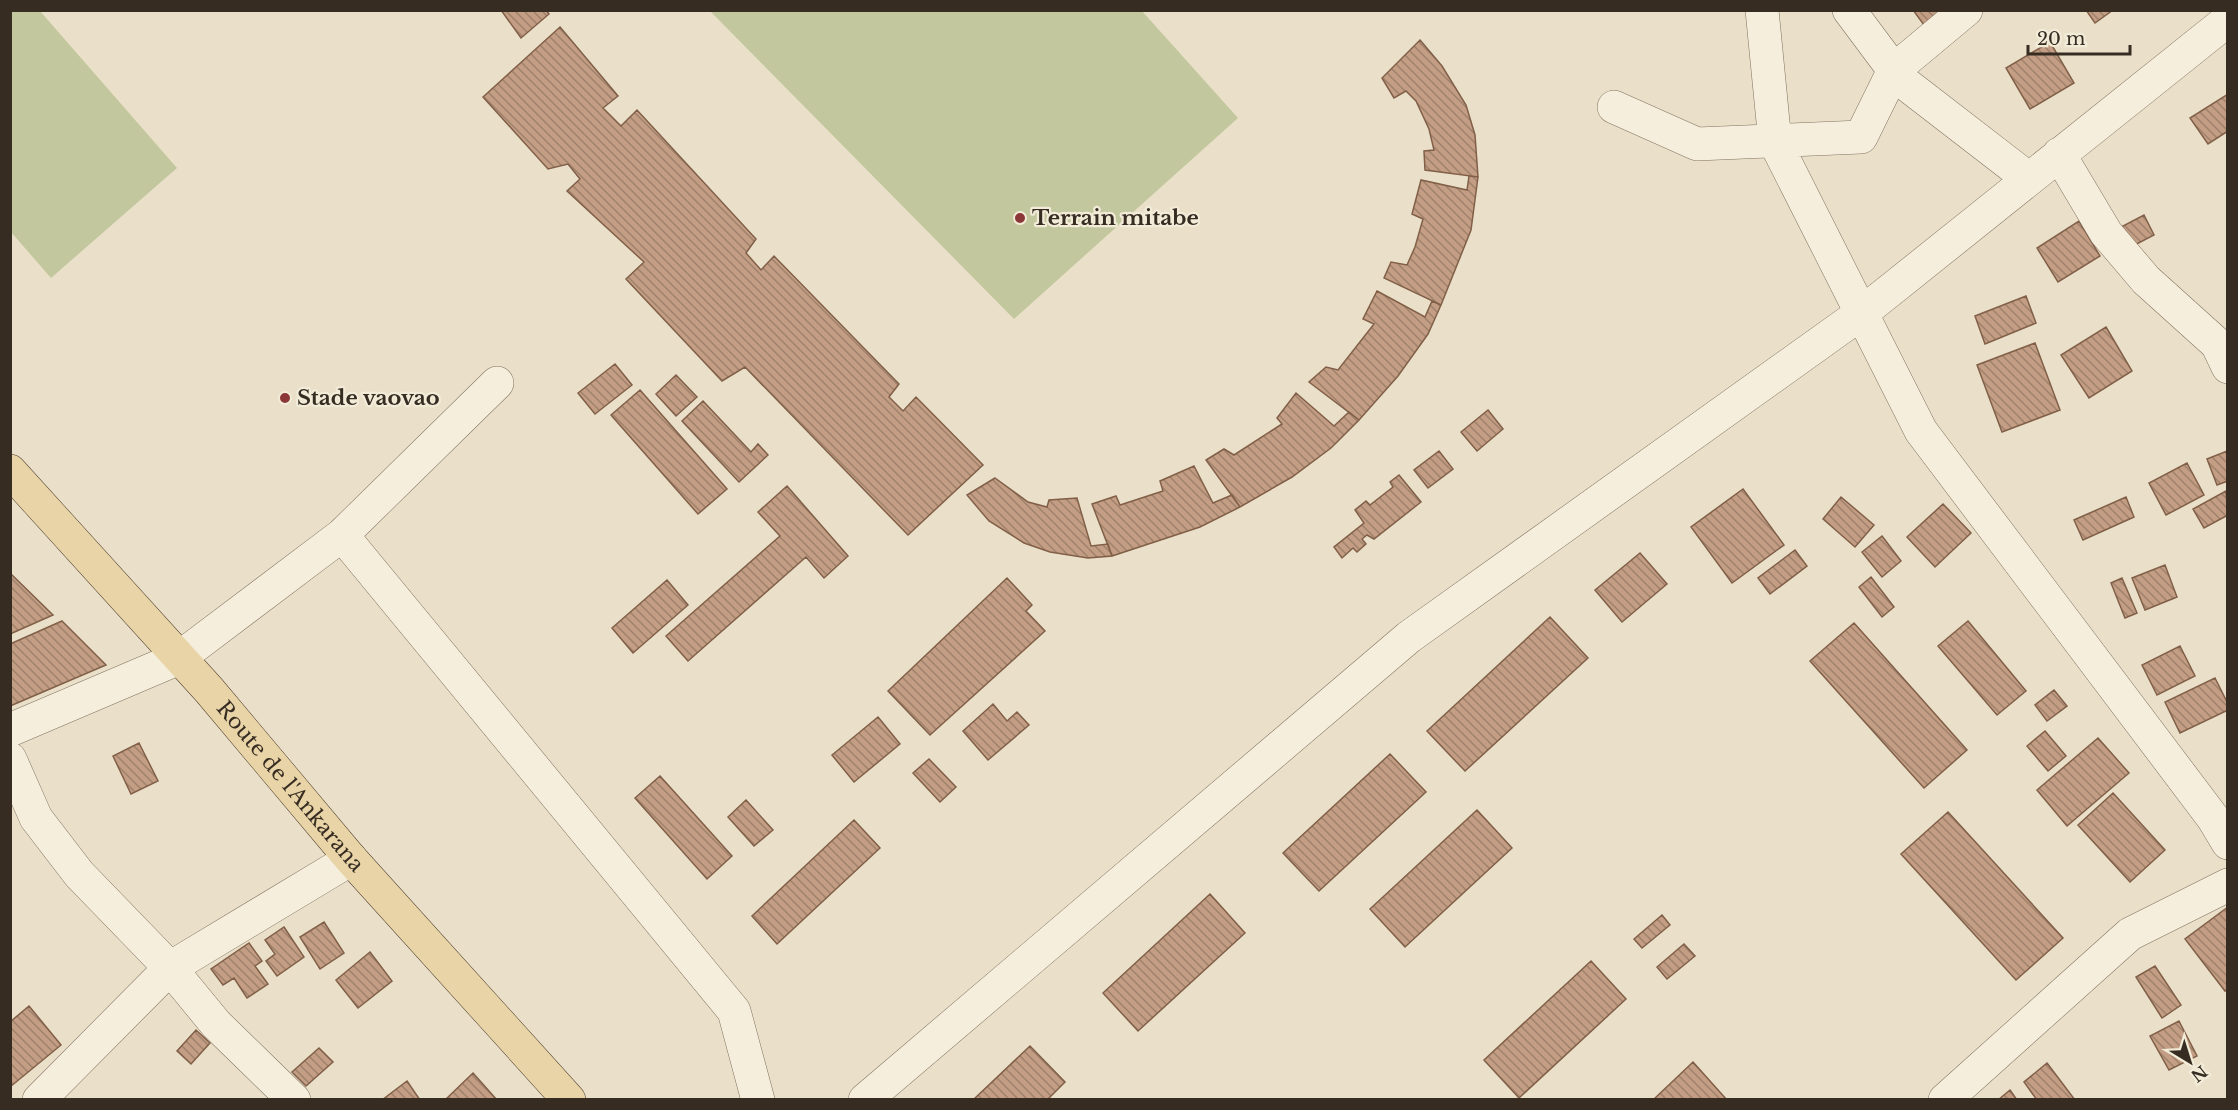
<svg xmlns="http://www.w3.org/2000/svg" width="2238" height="1110" viewBox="0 0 2238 1110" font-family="'Libre Baskerville',serif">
  <defs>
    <pattern id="building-back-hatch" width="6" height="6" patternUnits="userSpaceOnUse" patternTransform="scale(1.5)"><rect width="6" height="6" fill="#c39e84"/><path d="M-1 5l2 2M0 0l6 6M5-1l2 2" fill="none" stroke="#9f816c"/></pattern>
  </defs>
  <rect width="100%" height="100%" fill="#eae0c9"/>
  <path fill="#c2c79e" d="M10 11H40L177 168 51 278 11 232Z
    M710 11H1142L1238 118 1014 319Z"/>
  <path fill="url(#building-back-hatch)" stroke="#815f48" stroke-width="1.5" d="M501 10H546L549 14 521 38Z
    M1913 10H1944L1924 25Z
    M2086 10H2113L2095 23Z
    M560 27 618 96 603 108 621 126 637 110 756 239 746 253 761 270 774 256 899 384 889 397 903 411 916 397 983 465 908 535 745 367 722 381 626 279 644 262 567 191 580 179 568 164 548 169 483 97Z
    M1420 40 1442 66 1466 105 1475 135 1478 177 1425 170 1424 151 1434 150 1429 129 1416 101 1406 91 1394 98 1382 78Z
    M2050 42 2074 83 2030 109 2006 68Z
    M2228 94V131L2208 144 2190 118Z
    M1469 176 1478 177 1471 230 1441 305 1384 278 1391 262 1407 265 1415 247 1423 219 1412 214 1421 180 1467 190Z
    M2144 215 2154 235 2131 247 2121 227Z
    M2079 221 2100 256 2058 282 2037 248Z
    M1377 291 1425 317 1432 301 1441 305 1428 334 1398 376 1359 420 1309 382 1326 367 1338 370 1374 324 1363 319Z
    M2026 296 2036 323 1985 344 1975 316Z
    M2106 327 2132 371 2089 398 2061 355Z
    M2035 343 2060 410 2002 432 1977 365Z
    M615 364 632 385 595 414 578 393Z
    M676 375 697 397 676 416 656 394Z
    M640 390 727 489 698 514 611 415Z
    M1296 393 1334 426 1349 412 1359 420 1331 448 1292 477 1240 507 1206 460 1224 449 1234 455 1282 424 1277 418Z
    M703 401 751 452 758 444 768 455 739 482 682 421Z
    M1488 410 1503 429 1477 451 1461 432Z
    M1439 451 1453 469 1428 488 1414 470Z
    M2227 451 2228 481 2217 485 2207 459Z
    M2187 463 2204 495 2166 515 2149 483Z
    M1194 466 1213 503 1232 495 1240 507 1200 527 1112 556 1092 504 1116 496 1120 505 1163 491 1160 481Z
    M1399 475 1421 502 1374 539 1367 535 1362 539 1366 544 1357 552 1353 548 1342 558 1334 547 1364 523 1355 510 1366 501 1370 505 1393 487 1390 482Z
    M995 478 1028 502 1047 507 1049 500 1077 498 1091 546 1108 544 1112 556 1088 558 1050 552 1024 543 989 521 967 495Z
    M787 486 848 556 824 578 806 557 688 661 666 636 780 536 758 512Z
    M1743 489 1784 545 1732 583 1691 527Z
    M2226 491 2228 515 2204 528 2193 509Z
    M1841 497 1874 525 1855 547 1823 519Z
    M2126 497 2134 517 2083 540 2074 520Z
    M1943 504 1971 533 1935 567 1907 537Z
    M1882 536 1901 561 1882 577 1862 552Z
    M1795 550 1807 566 1770 594 1758 578Z
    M1640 553 1667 584 1622 622 1595 590Z
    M2165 565 2177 597 2145 610 2132 578Z
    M10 573 53 615 10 634Z
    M1871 577 1894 607 1882 617 1859 587Z
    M1007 578 1032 605 1026 611 1045 631 930 735 888 691Z
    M2122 578 2137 613 2125 618 2111 583Z
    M667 580 688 605 633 653 612 628Z
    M1550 617 1588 658 1465 771 1427 731Z
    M62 621 106 665 10 706V644Z
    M1968 621 2026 691 1997 715 1938 646Z
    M1854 623 1967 750 1924 788 1810 661Z
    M2180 646 2195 676 2157 695 2142 665Z
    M2215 678 2228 704V710L2180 733 2165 702Z
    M2054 690 2067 706 2047 721 2035 705Z
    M993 704 1007 721 1017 712 1029 725 988 760 963 731Z
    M878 717 900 744 854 782 832 755Z
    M2045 731 2066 756 2048 771 2027 746Z
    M2098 738 2129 773 2067 826 2037 790Z
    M139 743 158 781 131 794 113 756Z
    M1390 754 1426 792 1319 891 1283 853Z
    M929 759 956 787 940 802 913 773Z
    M660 776 732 856 707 879 635 798Z
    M2113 793 2165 850 2130 882 2078 825Z
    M746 800 773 830 754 846 728 817Z
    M1477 810 1512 848 1405 947 1370 909Z
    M1948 812 2063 938 2016 980 1901 854Z
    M854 820 880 848 777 944 752 916Z
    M1210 894 1245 933 1138 1031 1103 993Z
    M2228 907V988L2225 991 2185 939Z
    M1662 915 1670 925 1642 948 1634 939Z
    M324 922 344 953 320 969 300 937Z
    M284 927 304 957 277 976 266 961 275 954 265 940Z
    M249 943 262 961 255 966 268 984 247 998 234 978 223 985 211 969Z
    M1684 944 1695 956 1667 979 1657 967Z
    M370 952 392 981 358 1008 336 980Z
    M1591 961 1626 999 1519 1098 1484 1060Z
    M2155 966 2181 1005 2162 1018 2136 977Z
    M29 1006 61 1045 10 1087V1022Z
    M2179 1021 2197 1056 2169 1070 2150 1036Z
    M196 1030 210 1043 191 1064 177 1051Z
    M1030 1046 1065 1082 1047 1100H973Z
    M319 1048 333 1062 306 1086 292 1072Z
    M1693 1062 1727 1100H1653Z
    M2047 1063 2075 1100H2037L2024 1082Z
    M473 1073 497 1100H445Z
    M407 1081 420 1100H382Z
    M2010 1090 2017 1100H1998Z"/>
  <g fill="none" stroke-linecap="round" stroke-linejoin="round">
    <defs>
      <path id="minor" d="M1762 10 1775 142 1921 431 2213 818 2228 843
        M1849 10 1902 81 2029 179
        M1614 107 1697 144 1861 137 1894 70 1966 10
        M2059 154 2106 233 2146 280 2217 344 2228 367
        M342 535 734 1011 758 1100
        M10 730 179 658 342 535 497 383
        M10 759 36 818 79 874 170 968 216 1024 294 1100
        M39 1100 170 968 351 859
        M865 1100 1409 637 1863 312 2228 20
        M1945 1100 2130 934 2228 885"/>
      <g id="major">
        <path id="s1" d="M10 471 209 690 351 859 569 1100"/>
      </g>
    </defs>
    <use href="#minor" stroke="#847360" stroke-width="34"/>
    <use href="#major" stroke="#534233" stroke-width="34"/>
    <use href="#minor" stroke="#f5eedc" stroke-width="33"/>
    <use href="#major" stroke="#e8d4a6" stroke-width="33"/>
  </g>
  <g fill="#8c3737" stroke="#f2ebd8" stroke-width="2">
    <circle cx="1020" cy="218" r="6"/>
    <circle cx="285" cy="398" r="6"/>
  </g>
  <g text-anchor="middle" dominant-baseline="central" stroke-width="4.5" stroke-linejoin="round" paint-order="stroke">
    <g font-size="21" font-weight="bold" fill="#362c22" stroke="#f2ebd8" text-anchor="start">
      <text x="1032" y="218">Terrain mitabe</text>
      <text x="297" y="398">Stade vaovao</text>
    </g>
    <g font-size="21" fill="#362c22" stroke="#f2ebd8">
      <text stroke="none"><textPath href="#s1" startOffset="422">Route de l'Ankarana</textPath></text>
    </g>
  </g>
  <rect width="2238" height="1110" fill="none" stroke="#362c22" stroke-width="24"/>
  <g transform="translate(2190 1062) rotate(142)" stroke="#f2ebd8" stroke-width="4.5" paint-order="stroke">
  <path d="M0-4.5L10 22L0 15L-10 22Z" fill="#362c22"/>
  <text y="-9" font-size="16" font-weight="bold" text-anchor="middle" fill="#362c22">N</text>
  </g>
  <path d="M2028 45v9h102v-9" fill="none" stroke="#362c22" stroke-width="3"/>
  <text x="2037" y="45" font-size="18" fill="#362c22" stroke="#f2ebd8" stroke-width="4.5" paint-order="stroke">20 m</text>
</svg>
